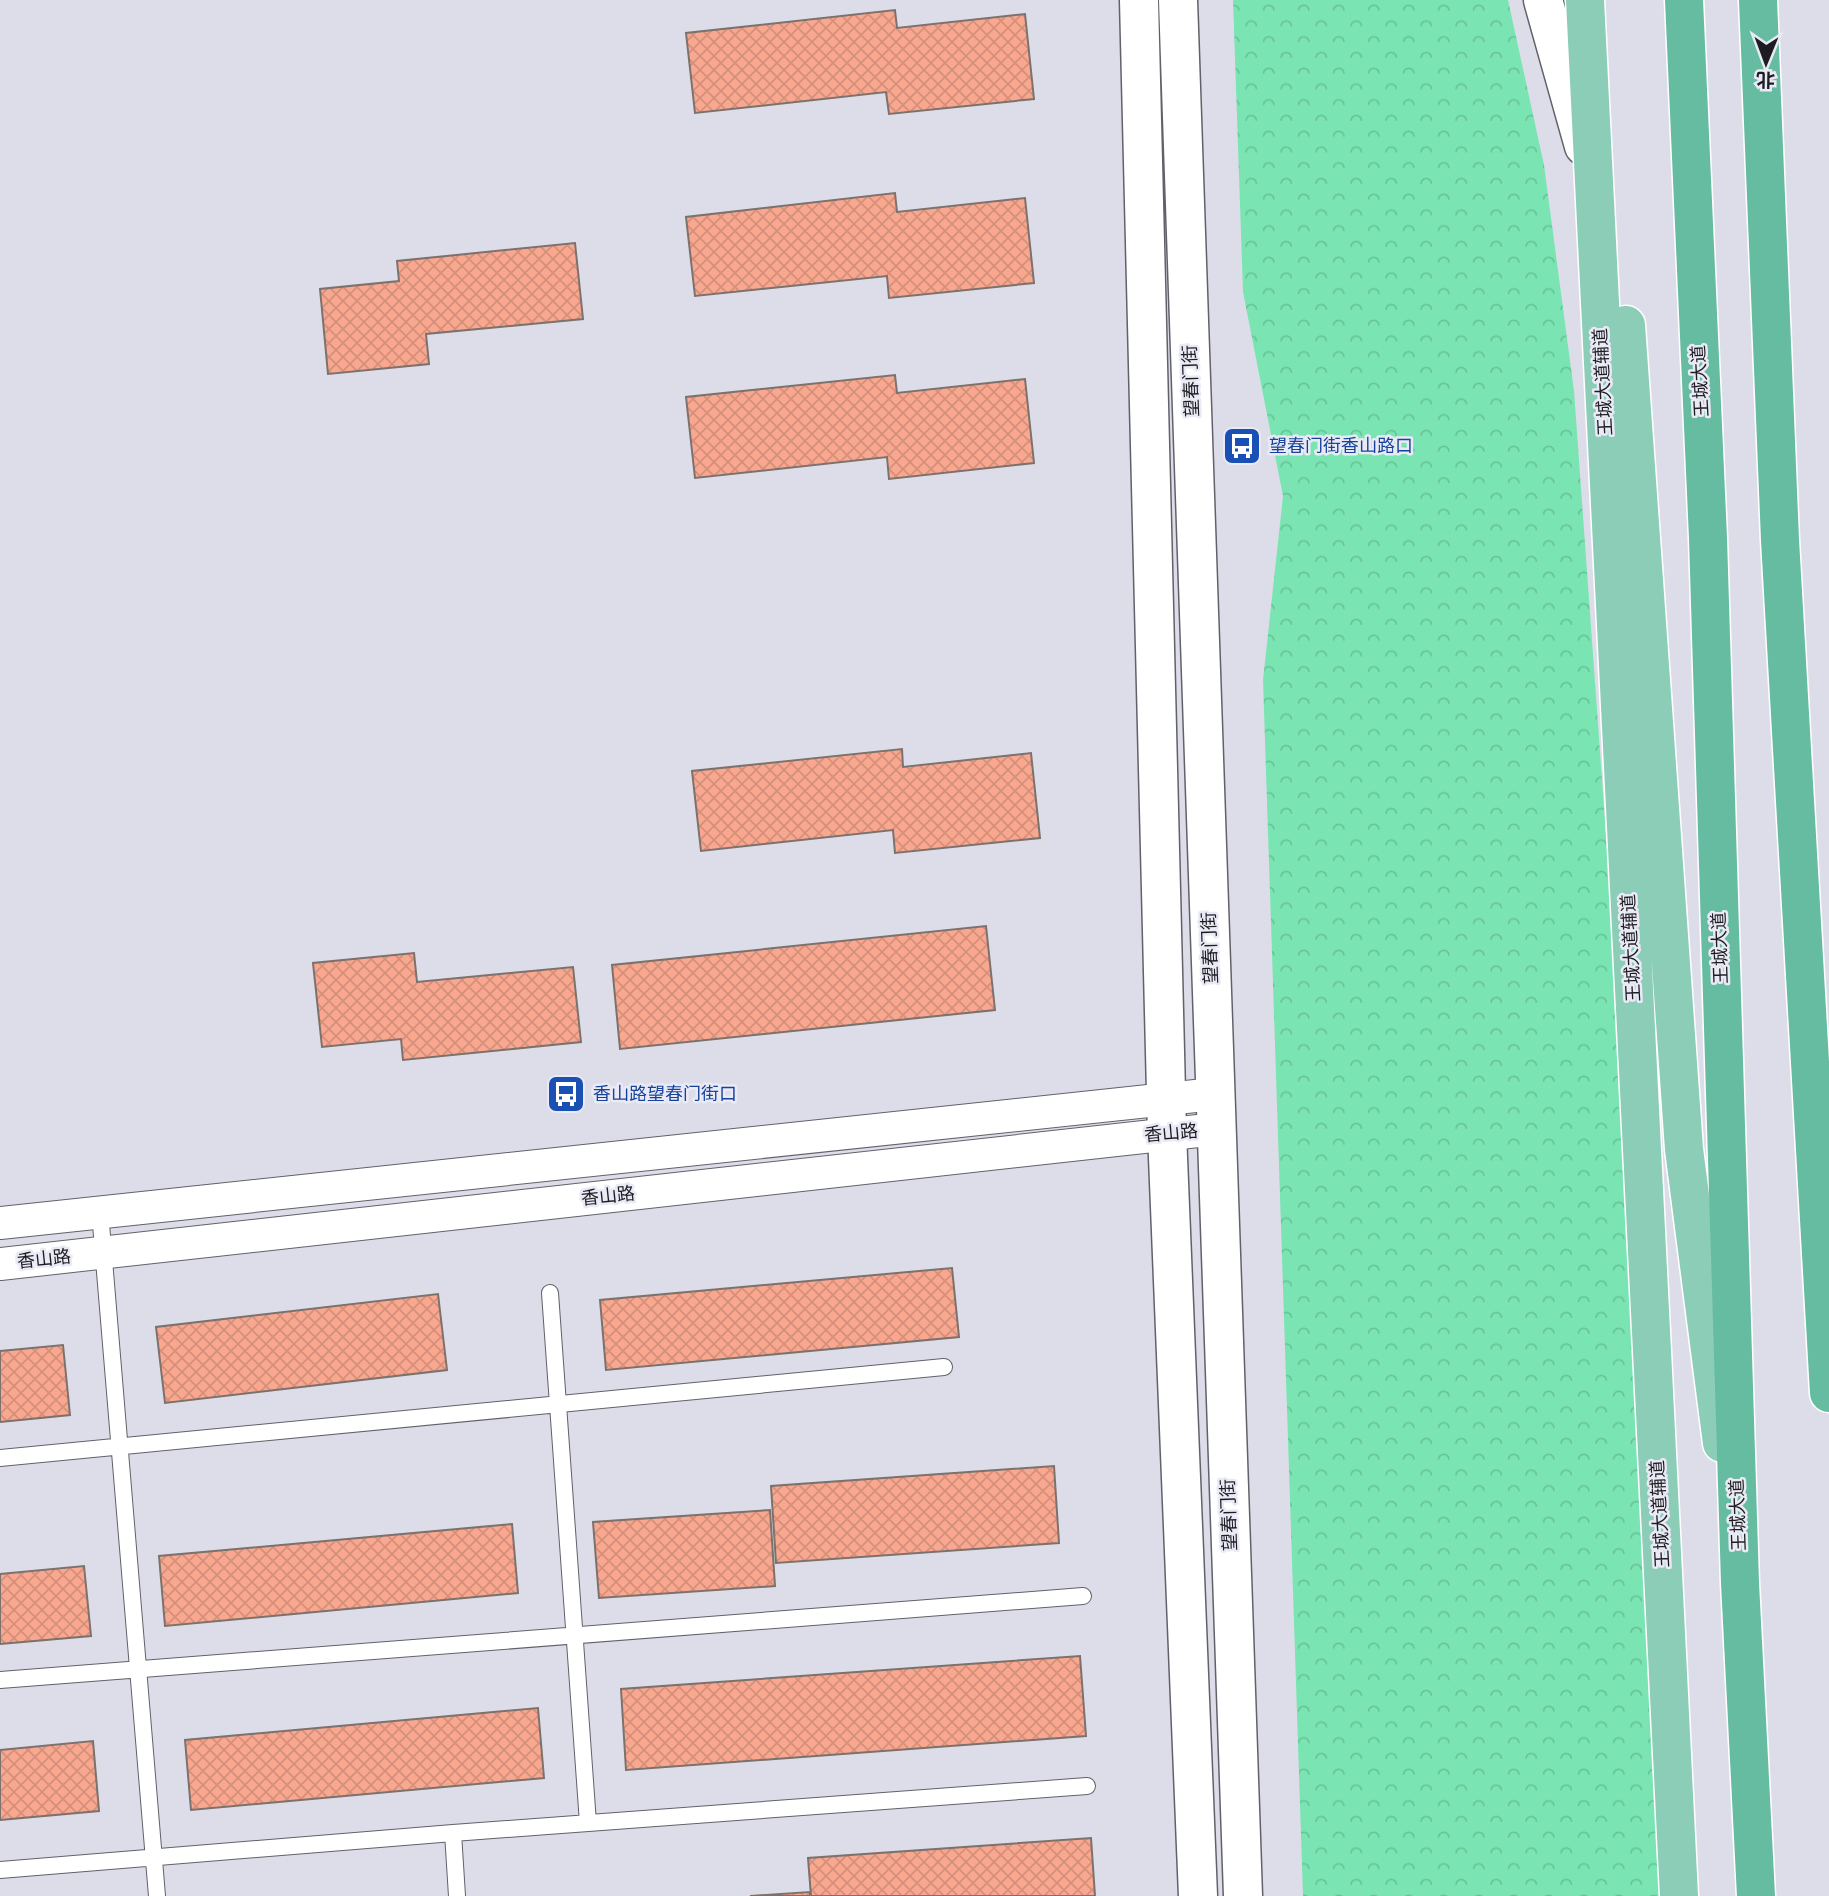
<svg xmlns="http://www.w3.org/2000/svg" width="1829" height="1896" viewBox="0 0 1829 1896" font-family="Figtree,'Noto Sans SC',sans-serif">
  <defs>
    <pattern id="park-crowns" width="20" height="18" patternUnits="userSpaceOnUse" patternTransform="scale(1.75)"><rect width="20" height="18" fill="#7ae5b2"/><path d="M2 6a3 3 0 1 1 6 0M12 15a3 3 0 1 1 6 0" fill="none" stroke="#69c499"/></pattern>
    <pattern id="building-cross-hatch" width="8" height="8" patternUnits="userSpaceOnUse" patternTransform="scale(1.75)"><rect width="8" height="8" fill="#f9a88f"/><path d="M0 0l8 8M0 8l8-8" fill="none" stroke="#d5907b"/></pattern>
  </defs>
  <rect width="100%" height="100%" fill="#dddde9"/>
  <path fill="url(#park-crowns)" d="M1233 0H1508L1544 165 1574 391 1620 1029 1660 1896H1303L1263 680 1283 496 1243 292Z"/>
  <path fill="url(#building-cross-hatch)" stroke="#7c716d" stroke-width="2" d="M895 10 897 28 1025 14 1034 99 889 114 886 92 695 113 686 33Z
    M895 193 897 212 1025 198 1034 283 889 298 887 276 695 296 686 217Z
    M575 243 583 319 426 334 429 364 328 374 320 289 399 281 397 261Z
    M895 375 897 393 1025 379 1034 463 889 479 887 457 695 478 686 397Z
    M902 749 903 767 1031 753 1040 838 895 853 893 830 701 851 692 771Z
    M986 926 995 1010 620 1049 612 965Z
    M414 953 417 982 573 967 581 1042 403 1060 401 1039 322 1047 313 963Z
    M952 1268 959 1337 606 1370 600 1300Z
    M438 1294 447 1370 165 1403 156 1327Z
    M63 1345 70 1415 0 1422V1351Z
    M1054 1466 1059 1543 776 1563 771 1486Z
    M770 1510 775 1586 599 1598 593 1522Z
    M512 1524 518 1593 165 1626 159 1556Z
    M84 1566 91 1636 0 1644V1574Z
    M1080 1656 1086 1736 626 1770 621 1689Z
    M538 1708 544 1778 191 1810 185 1740Z
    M93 1741 99 1811 0 1820V1750Z
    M1091 1838 1095 1896H811L808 1858Z
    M810 1892V1896H750Z"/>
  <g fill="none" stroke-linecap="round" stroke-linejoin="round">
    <defs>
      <path id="service" d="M100 1212 157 1896
        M550 1293 588 1823
        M0 1458 944 1367
        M0 1680 1083 1596
        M0 1870 453 1833
        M457 1896 453 1833 1087 1786"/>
      <path id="minor" d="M0 1223 1214 1094
        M0 1264 1216 1129"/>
      <path id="tertiary" d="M1139 0 1167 1133 1198 1896
        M1178 0 1243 1896"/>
      <path id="secondary" d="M1543 0 1584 146"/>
      <path id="primary" d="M1585 0 1679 1896
        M1626 325 1684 1149 1722 1443"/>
      <path id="trunk" d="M1684 0 1708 538 1740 1583 1756 1896
        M1758 0 1780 540 1829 1393"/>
    </defs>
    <use href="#service" stroke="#61616a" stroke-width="18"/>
    <use href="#minor" stroke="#61616a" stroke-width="34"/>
    <use href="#tertiary" stroke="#61616a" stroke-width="41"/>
    <use href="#secondary" stroke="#61616a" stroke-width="41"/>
    <use href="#primary" stroke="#fff" stroke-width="41"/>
    <use href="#trunk" stroke="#fff" stroke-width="41"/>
    <use href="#service" stroke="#fff" stroke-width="16"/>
    <use href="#minor" stroke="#fff" stroke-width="32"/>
    <use href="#tertiary" stroke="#fff" stroke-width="38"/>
    <use href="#secondary" stroke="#fff" stroke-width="38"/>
    <use href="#primary" stroke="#8ccdb8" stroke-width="38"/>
    <use href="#trunk" stroke="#66bca0" stroke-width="38"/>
  </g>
  <defs>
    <symbol id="bus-square" viewBox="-11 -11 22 22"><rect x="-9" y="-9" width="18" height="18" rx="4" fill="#1a4fb4" stroke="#eaeaf6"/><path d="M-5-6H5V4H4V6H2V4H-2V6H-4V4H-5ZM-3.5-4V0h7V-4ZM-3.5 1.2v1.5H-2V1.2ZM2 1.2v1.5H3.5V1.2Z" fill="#fff"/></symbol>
  </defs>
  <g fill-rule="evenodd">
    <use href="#bus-square" x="1220" y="424" width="44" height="44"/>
    <use href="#bus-square" x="544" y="1072" width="44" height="44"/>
  </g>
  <g text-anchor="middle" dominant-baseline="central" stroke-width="5" stroke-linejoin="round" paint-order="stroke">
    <g font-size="18" fill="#1d1d21" stroke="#eaeaf6">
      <text transform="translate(1191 381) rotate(-92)">望春门街</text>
      <text transform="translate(1700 381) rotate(-93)">王城大道</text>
      <text transform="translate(1603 382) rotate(-93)">王城大道辅道</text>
      <text transform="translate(1210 948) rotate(-92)">望春门街</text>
      <text transform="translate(1631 948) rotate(-93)">王城大道辅道</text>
      <text transform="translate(1720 948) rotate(-92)">王城大道</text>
      <text transform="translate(1171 1133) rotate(-5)">香山路</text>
      <text transform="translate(608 1196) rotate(-6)">香山路</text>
      <text transform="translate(44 1259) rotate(-6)">香山路</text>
      <text transform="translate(1660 1514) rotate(-93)">王城大道辅道</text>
      <text transform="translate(1229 1515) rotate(-92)">望春门街</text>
      <text transform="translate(1738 1515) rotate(-92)">王城大道</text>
    </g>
    <g font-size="18" fill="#164399" stroke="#eaeaf6" text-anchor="start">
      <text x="1269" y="446">望春门街香山路口</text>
      <text x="593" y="1094">香山路望春门街口</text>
    </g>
  </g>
  <g transform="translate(1766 63) rotate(181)" stroke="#eaeaf6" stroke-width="5" paint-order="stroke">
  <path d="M0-5L12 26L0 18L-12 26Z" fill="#1d1d21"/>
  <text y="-10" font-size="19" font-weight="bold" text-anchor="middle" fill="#1d1d21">北</text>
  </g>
</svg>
